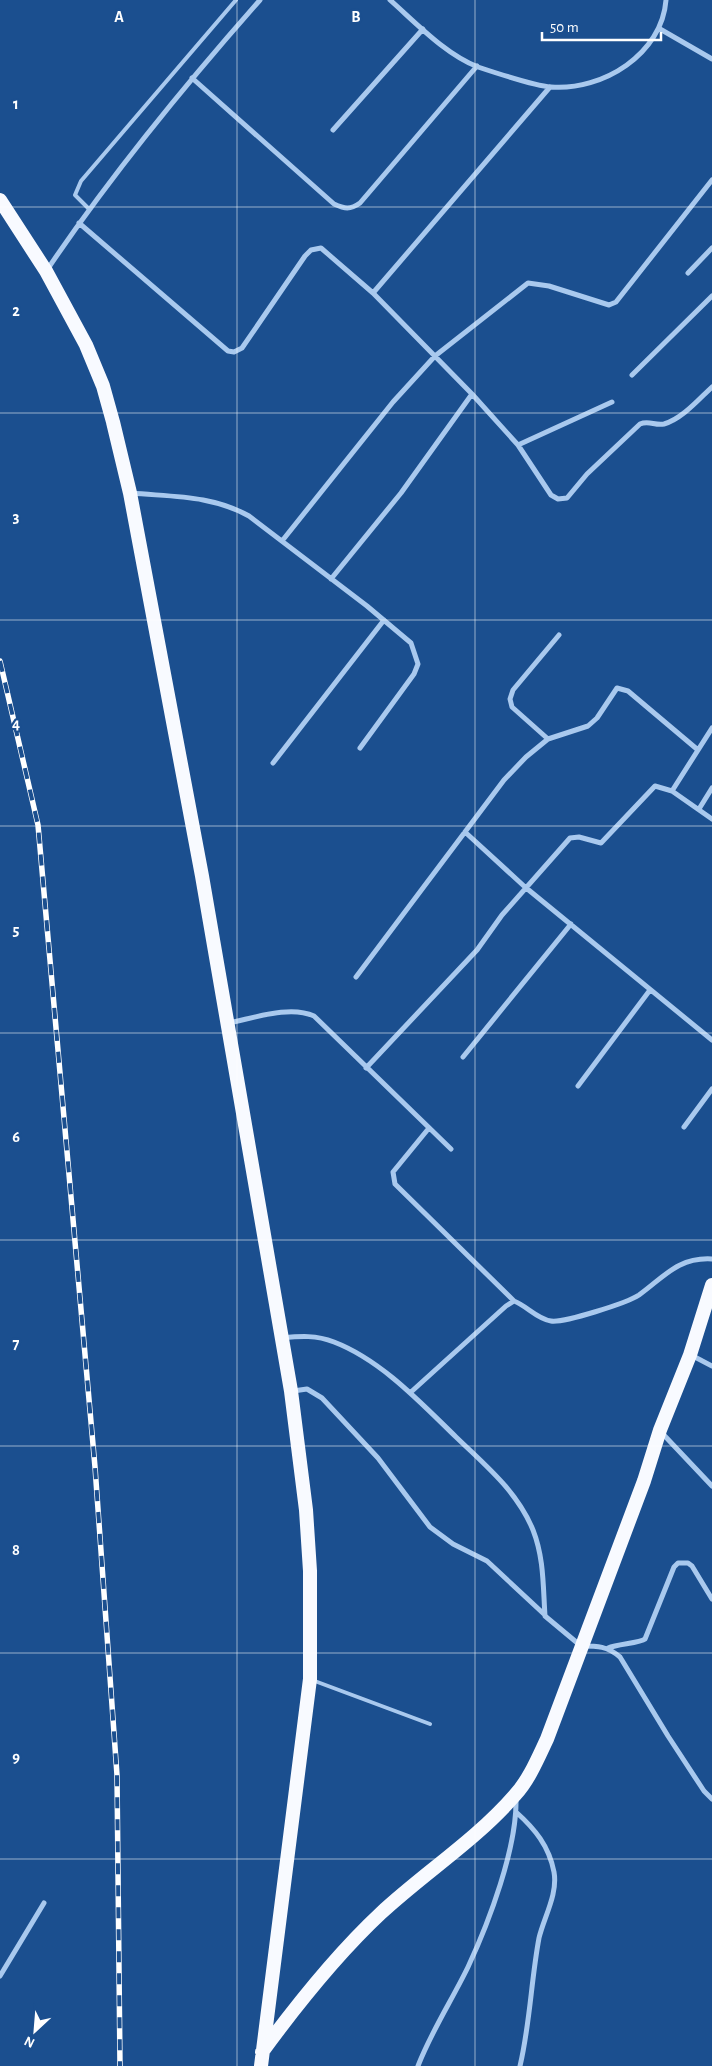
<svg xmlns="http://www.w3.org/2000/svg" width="712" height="2066" viewBox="0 0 712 2066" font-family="'Alegreya Sans',sans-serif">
  <rect width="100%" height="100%" fill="#1b4f8f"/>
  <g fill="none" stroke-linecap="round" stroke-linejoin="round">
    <path stroke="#a9c9ee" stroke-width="4" d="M89 209 75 195 81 181 236 0
      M312 1680 430 1724"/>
    <path stroke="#a9c9ee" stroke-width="5" d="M390 0C416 23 445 54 478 67 493 72 536 86 551 87 603 91 662 54 666 0
      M660 29 712 59
      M192 78 334 204C345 209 350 210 360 203L477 66
      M333 130 423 29
      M79 223 228 351 234 352 242 348 305 256 311 250 321 248 373 293 472 394 518 445 612 402
      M47 270C111 175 184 86 260 0
      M688 273 712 248
      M373 293 550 87
      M632 375 712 296
      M518 445 551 495 558 499 567 498 587 474 640 424C649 420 655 426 664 424 682 419 699 399 712 387
      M131 493C174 497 211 495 249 516L367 606 411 643 418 664 414 674 360 748
      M282 541 393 402 435 356 528 283 549 286 609 305 616 302 712 180
      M331 579 401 493 472 394
      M548 739 512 707 510 699 513 690 559 635
      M273 763 384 620
      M672 791 712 728
      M699 809 712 788
      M465 832 525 887 712 1040
      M356 977 504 780 526 757 548 739 588 726 597 718 617 688 628 691 698 750
      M229 1023C254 1018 290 1005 314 1016L451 1149
      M463 1057 571 924
      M366 1068 477 950 502 915 570 838 579 837 601 843 655 786 672 791 712 819
      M578 1086 650 990
      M684 1127 712 1089
      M429 1128 393 1172 395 1184 514 1301
      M282 1338C301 1336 316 1335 334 1342 381 1360 421 1403 456 1437 486 1466 517 1491 533 1530 544 1558 543 1586 545 1616L581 1646C598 1646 607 1646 620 1657L668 1736 704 1791 712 1799
      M691 1355 712 1366
      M293 1391 307 1389 322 1398 378 1458 430 1527 453 1544 487 1561 545 1615
      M411 1392 506 1306 514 1301C527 1306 537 1319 551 1321 564 1323 627 1303 639 1295 664 1277 678 1257 712 1259
      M661 1432 712 1486
      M608 1648C618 1644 640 1643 645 1639L674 1567 678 1563H688L692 1566 712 1599
      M516 1812C535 1829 549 1846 554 1872 558 1894 544 1917 539 1938 531 1981 530 2024 520 2066
      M0 1976 44 1903
      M418 2066C431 2032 452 2000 468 1967 489 1922 517 1848 516 1799"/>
    <path stroke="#f8faff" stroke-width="14" d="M0 200 46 271 86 345 103 386 113 422 130 493 202 876 291 1391 306 1510 310 1571V1679L261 2066
      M262 2052C298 2003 336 1955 381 1913 424 1873 476 1840 515 1795 529 1780 538 1758 547 1739L644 1481 660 1430 690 1355 712 1285"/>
    <defs>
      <path id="rail" d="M0 661 38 825 95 1467 117 1775 120 2066"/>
    </defs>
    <use href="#rail" stroke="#fff" stroke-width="5.5"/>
    <use href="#rail" stroke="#1b4f8f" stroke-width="4" stroke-dasharray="11" stroke-linecap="butt"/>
  </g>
  <path fill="none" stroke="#fff" stroke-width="1" stroke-opacity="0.55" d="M237 0V2066M475 0V2066M0 207H712M0 413H712M0 620H712M0 826H712M0 1033H712M0 1240H712M0 1446H712M0 1653H712M0 1859H712"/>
  <g font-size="16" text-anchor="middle" font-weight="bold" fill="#fff" stroke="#1b4f8f" stroke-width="4.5" stroke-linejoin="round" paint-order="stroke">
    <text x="119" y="22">A</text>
    <text x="356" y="22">B</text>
    <text x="16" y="109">1</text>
    <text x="16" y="316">2</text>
    <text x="16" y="522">3</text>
    <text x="16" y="729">4</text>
    <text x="16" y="935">5</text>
    <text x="16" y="1142">6</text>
    <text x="16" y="1349">7</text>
    <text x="16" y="1555">8</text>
    <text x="16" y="1762">9</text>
  </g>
  <g transform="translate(35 2031) rotate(206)" stroke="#1b4f8f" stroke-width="4" paint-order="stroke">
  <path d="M0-4L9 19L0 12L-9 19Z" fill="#ffffff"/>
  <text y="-8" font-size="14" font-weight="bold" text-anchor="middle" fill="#ffffff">N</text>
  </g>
  <path d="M542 32v8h119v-8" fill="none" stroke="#ffffff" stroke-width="2.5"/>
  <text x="550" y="32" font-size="15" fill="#ffffff" stroke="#1b4f8f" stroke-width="4" paint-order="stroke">50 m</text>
</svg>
